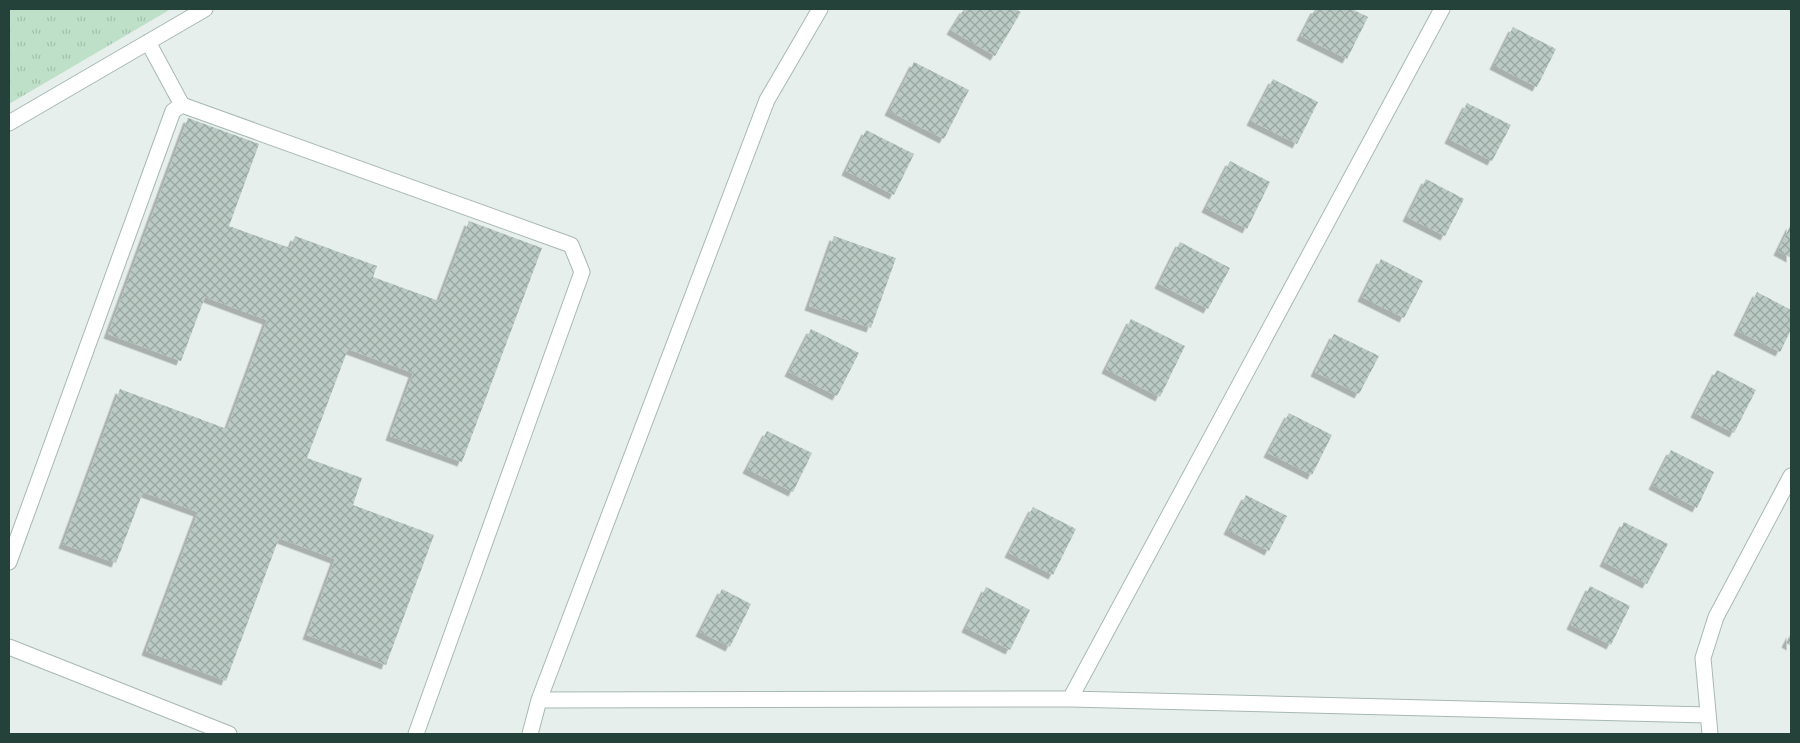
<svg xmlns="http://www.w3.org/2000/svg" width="1800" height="743" viewBox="0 0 1800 743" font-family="'PT Sans',sans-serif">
  <defs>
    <pattern id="park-tufts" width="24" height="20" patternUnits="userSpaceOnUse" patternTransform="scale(1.25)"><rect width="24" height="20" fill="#bfe0c8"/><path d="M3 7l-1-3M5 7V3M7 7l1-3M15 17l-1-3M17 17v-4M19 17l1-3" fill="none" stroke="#a4c1ad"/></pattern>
    <pattern id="building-cross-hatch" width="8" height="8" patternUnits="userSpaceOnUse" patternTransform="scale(1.25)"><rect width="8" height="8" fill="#bbcac4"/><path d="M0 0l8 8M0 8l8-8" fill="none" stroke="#98a6a0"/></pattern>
    <filter id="shadow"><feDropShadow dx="-4.5" dy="4.5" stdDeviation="0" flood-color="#0004"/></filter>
  </defs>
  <rect width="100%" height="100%" fill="#e6efeb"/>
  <path fill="url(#park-tufts)" d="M9 9H171L9 104Z"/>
  <path fill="url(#building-cross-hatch)" filter="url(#shadow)" d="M964 9H1015L1021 12 995 56 951 30Z
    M1315 9H1352L1368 17 1347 59 1301 36Z
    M1513 27 1556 49 1537 87 1494 65Z
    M914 62 969 90 944 139 889 111Z
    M1273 79 1318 102 1297 144 1251 121Z
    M1467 103 1511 125 1492 161 1449 139Z
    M188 118 259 144 229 226 290 248 295 236 377 266 373 277 439 301 469 221 542 248 462 462 390 436 413 373 348 349 307 458 362 478 353 505 434 535 386 665 307 635 335 559 279 538 226 681 146 651 198 512 143 492 116 563 63 544 120 389 227 429 267 320 205 297 181 361 108 334Z
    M866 130 914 154 894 195 846 171Z
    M1230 161 1270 182 1247 229 1206 208Z
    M1426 179 1464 199 1445 236 1407 217Z
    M1791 224V258L1778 251Z
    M834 236 896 258 871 328 809 306Z
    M1180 242 1230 268 1208 309 1159 284Z
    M1381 259 1423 281 1404 318 1362 297Z
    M1757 292 1791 310V330L1780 352 1738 331Z
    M1131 319 1185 346 1160 397 1106 369Z
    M811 329 859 353 837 396 789 372Z
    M1334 334 1379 356 1359 394 1315 372Z
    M1717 370 1756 390 1734 433 1695 413Z
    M1289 413 1332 435 1312 475 1268 453Z
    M767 431 812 453 793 492 747 469Z
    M1671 450 1714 472 1697 508 1653 485Z
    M1246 495 1287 516 1269 551 1228 530Z
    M1033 507 1076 529 1053 575 1009 553Z
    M1624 522 1668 544 1647 584 1604 562Z
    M1590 586 1630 606 1611 645 1571 625Z
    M986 587 1030 610 1010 650 966 628Z
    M722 589 751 604 730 647 700 632Z
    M1791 633V646L1786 643Z"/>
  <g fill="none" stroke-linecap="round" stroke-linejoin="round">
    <defs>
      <path id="minor" d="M148 42 182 105 571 245 582 272 416 734
        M9 123 205 9
        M9 562 173 111 182 105
        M9 647 229 734
        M1070 699 1442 9
        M539 700 1070 699 1708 715
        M530 734 539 700 767 100 820 9
        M1710 734 1703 658 1716 617 1791 476"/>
    </defs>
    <use href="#minor" stroke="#a8b8b2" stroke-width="17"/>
    <use href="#minor" stroke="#fff" stroke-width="15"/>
  </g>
  <rect width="1800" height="743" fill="none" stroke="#24423a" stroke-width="20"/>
</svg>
